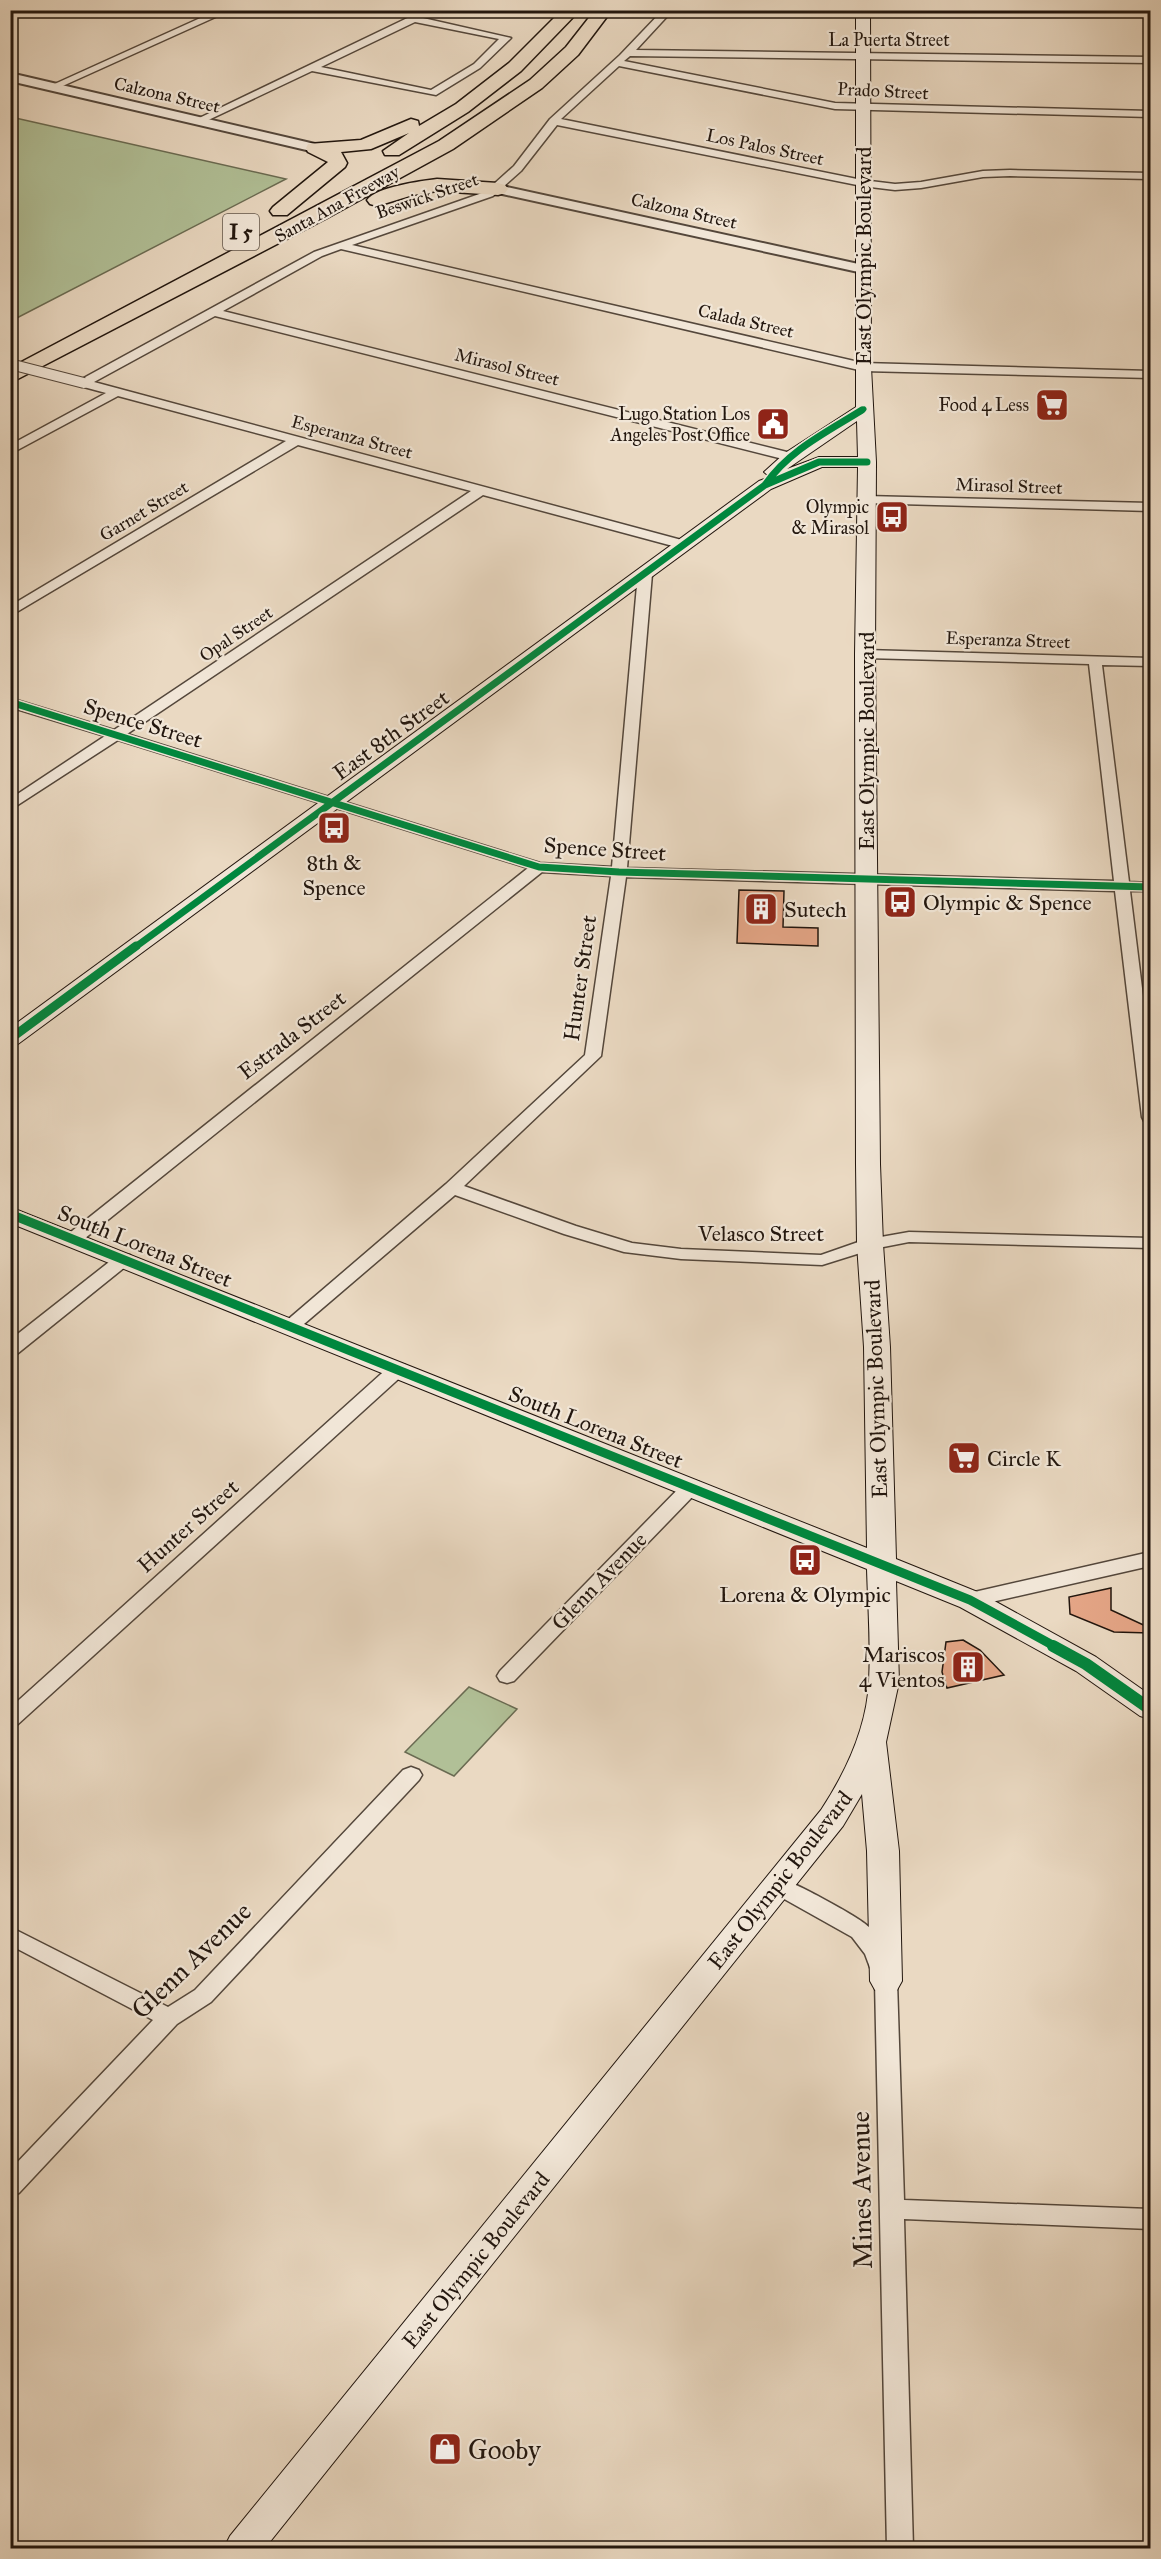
<svg xmlns="http://www.w3.org/2000/svg" width="1161" height="2559" viewBox="0 0 1161 2559" font-family="'IM FELL Great Primer',serif">
  <rect width="100%" height="100%" fill="#ead9c2"/>
  <filter id="stains"><feTurbulence type="fractalNoise" baseFrequency=".00333" numOctaves="4"/><feColorMatrix values="0 0 0 0 .2 0 0 0 0 .09 0 0 0 0 .02 0 0 0 .5 -.17"/></filter>
  <radialGradient id="worn" r=".72"><stop offset=".6" stop-color="#630" stop-opacity="0"/><stop offset="1" stop-color="#630" stop-opacity=".3"/></radialGradient>
  <path fill="#b1c097" stroke="#6a6b52" stroke-width="1.5" d="M11 117 286 179 11 321Z
    M469 1687 517 1709 454 1776 405 1752Z"/>
  <path fill="#e5a687" stroke="#22160e" stroke-width="1.5" d="M739 890 784 891 783 927 818 928V946L737 943Z
    M1111 1588V1610L1150 1628V1633L1114 1632 1070 1614 1069 1597Z
    M963 1640 980 1650 1004 1675 947 1688 942 1672 946 1642Z"/>
  <g fill="none" stroke-linecap="round" stroke-linejoin="round">
    <defs>
      <path id="minor" d="M10 10H22L10 17Z
        M218 10H231L56 89 48 87Z
        M424 10H437L423 18 511 38 480 68 436 95 312 71 202 123 193 121ZM415 22 499 39 474 64 431 90 321 67Z
        M663 10H673L636 50 1150 57V63L630 56 624 61 835 103 1150 111V117L835 109 619 66 561 119 862 180 895 184 921 182 983 171 1010 170 1150 173V179L1010 176 983 177 921 188 895 190 862 186 557 125 521 171 493 196 352 245 863 363 1150 371V378L863 371 341 249 322 256 223 311 795 454 797 457 791 461 215 316 94 382 689 542 690 545 684 549 483 495 127 734 540 863 612 867 638 574 645 570 652 574 627 868 1114 881 1089 664 865 658 858 654 865 650 1150 658V666L1102 665 1129 882 1150 883V891H1130L1150 1053V1122L1144 1121 1142 1117 1115 891 626 877 601 1056 464 1186 576 1226 632 1243 681 1249 821 1255 864 1240 909 1232 1150 1238V1248L909 1242 873 1249 822 1265 681 1259 624 1252 564 1234 455 1195 297 1330H285L282 1326 285 1322 446 1184 585 1055 611 876 542 872 79 1243H67L64 1239 67 1235 528 868 118 740 10 810V799L105 736 10 707V698L114 730 471 491 298 445 10 616V606L286 441 118 396 10 454V445L106 393 80 386V380L314 252 485 192 514 166 550 119 620 55Z
        M866 496 1150 503V511L862 503 860 500 862 497Z
        M124 1254 130 1255 133 1259 130 1263 17 1354 10 1356V1340L118 1255Z
        M398 1363 405 1365 407 1369 405 1373 17 1725 10 1727V1708L391 1365Z
        M692 1480 699 1482 702 1486 699 1490 514 1681 507 1683 500 1681 497 1676 500 1671 685 1482Z
        M1150 1552V1566L970 1607 963 1605 960 1600 963 1595 970 1593Z
        M411 1767 419 1770 422 1775 419 1780 211 2002 177 2024 19 2193 10 2196V2170L153 2020 10 1945V1927L168 2007 195 1990 403 1770Z
        M778 1877C793 1882 858 1916 869 1927 884 1940 892 1962 897 1981L904 2200 1150 2209V2229L904 2219 913 2548H887L875 1981 865 1954 852 1937 770 1891 767 1885 770 1879Z"/>
      <path id="tertiary" d="M10 73 315 144 321 148 315 152 10 81Z
        M498 185 863 265 870 269 863 273 493 192 491 189 493 186Z"/>
      <path id="secondary" d="M856 10H870L871 367 876 462 875 654 880 1164 883 1244 890 1347 896 1559 980 1593 1096 1657 1150 1695V1719L1140 1716 1076 1671 960 1607 896 1581 899 1682 886 1742 899 1851 902 1981 897 1990 886 1993 875 1990 870 1981 867 1851 862 1794 843 1826 265 2548H224L230 2536 821 1810C846 1772 867 1727 869 1681 871 1644 868 1606 867 1569L10 1223V1207L867 1548 864 1347 857 1244 856 1164 855 654 858 467H822L771 489 18 1044 10 1046V1028L759 481 770 477 764 472 785 453 856 407ZM857 421 858 457H819L787 469Z"/>
      <path id="motorway" d="M562 10H580L521 71 468 112 399 155H385L383 151 409 133 371 149 341 152 347 163 345 167 287 215H273L270 211 273 207 328 162 308 152 306 148 308 144 361 140 411 119 418 121 419 126 456 104 509 63Z
        M595 10H612L578 55 542 88 453 149 327 218 10 383V368L439 141 530 80 566 47Z
        M437 179 498 183 505 185 508 189 505 193 498 195 437 191 413 195 377 206 370 204 367 200C376 187 421 181 437 179Z"/>
    </defs>
    <use href="#minor" stroke="#54473b" stroke-width="3"/>
    <use href="#tertiary" stroke="#54473b" stroke-width="4"/>
    <use href="#secondary" stroke="#22160e" stroke-width="2"/>
    <use href="#motorway" stroke="#22160e" stroke-width="3"/>
    <use href="#minor" fill="#f1e6d7" fill-rule="evenodd"/>
    <use href="#tertiary" fill="#f1e6d7" fill-rule="evenodd"/>
    <use href="#secondary" fill="#f1e6d7" fill-rule="evenodd"/>
    <use href="#motorway" fill="#ead9c2" fill-rule="evenodd"/>
    <defs>
      <path id="minor-bridge" d="M10 364 84 383"/>
    </defs>
    <use href="#minor-bridge" stroke="#54473b" stroke-width="12" stroke-linecap="butt"/>
    <use href="#minor-bridge" stroke="#f1e6d7" stroke-width="10"/>
    <defs>
      <path id="cycleway-far3" d="M860 412 864 409"/>
      <path id="cycleway-far2" d="M765 485C789 450 827 432 862 410
        M10 702 539 867 619 872 1150 887
        M134 948 765 485 819 462H867"/>
      <path id="cycleway-far1" d="M10 1039 136 946
        M10 1214 970 1600 1056 1647"/>
      <path id="cycleway" d="M1053 1646 1086 1664 1150 1709"/>
    </defs>
    <use href="#cycleway-far3" stroke="#f1e6d7" stroke-width="8"/>
    <use href="#cycleway-far2" stroke="#f1e6d7" stroke-width="10"/>
    <use href="#cycleway-far1" stroke="#f1e6d7" stroke-width="13"/>
    <use href="#cycleway" stroke="#f1e6d7" stroke-width="16"/>
    <use href="#cycleway-far3" stroke="#00873e" stroke-width="5"/>
    <use href="#cycleway-far2" stroke="#00873e" stroke-width="7"/>
    <use href="#cycleway-far1" stroke="#00873e" stroke-width="9"/>
    <use href="#cycleway" stroke="#00873e" stroke-width="12"/>
  </g>
  <defs>
    <symbol id="supermarket-square" viewBox="-11 -11 22 22"><rect x="-9" y="-9" width="18" height="18" rx="4" fill="#8f2418" stroke="#f1e6d7"/><path d="M-6-5.5h2.5l.6 2H6L4.5 2H-2.5L-4.4-4H-6ZM-1.5 3.2a1.3 1.3 0 1 0 .1 0ZM3 3.2a1.3 1.3 0 1 0 .1 0Z" fill="#fff"/></symbol>
    <symbol id="civic-square" viewBox="-11 -11 22 22"><rect x="-9" y="-9" width="18" height="18" rx="4" fill="#8f2418" stroke="#f1e6d7"/><path d="M-.6-6.5H3V-4.5H.6V-3L4-1V1h2V6H-6V1h2V-1L-.6-3ZM-1.2 2.5V6h2.4V2.5Z" fill="#fff"/></symbol>
    <symbol id="bus-square" viewBox="-11 -11 22 22"><rect x="-9" y="-9" width="18" height="18" rx="4" fill="#8f2418" stroke="#f1e6d7"/><path d="M-5-6H5V4H4V6H2V4H-2V6H-4V4H-5ZM-3.5-4V0h7V-4ZM-3.5 1.2v1.5H-2V1.2ZM2 1.2v1.5H3.5V1.2Z" fill="#fff"/></symbol>
    <symbol id="building-square" viewBox="-11 -11 22 22"><rect x="-9" y="-9" width="18" height="18" rx="4" fill="#8f2418" stroke="#f1e6d7"/><path d="M-4-6H4V6H1V3H-1V6H-4ZM-2.5-4.3h1.7v1.8h-1.7ZM.8-4.3h1.7v1.8H.8ZM-2.5-1h1.7V.8h-1.7ZM.8-1h1.7V.8H.8Z" fill="#fff"/></symbol>
    <symbol id="shop-square" viewBox="-11 -11 22 22"><rect x="-9" y="-9" width="18" height="18" rx="4" fill="#8f2418" stroke="#f1e6d7"/><path d="M-5-2.5h2.3a2.7 3.5 0 0 1 5.4 0H5L5.5 6h-11ZM-1.5-2.5h3a1.5 2.3 0 0 0-3 0Z" fill="#fff"/></symbol>
  </defs>
  <g fill-rule="evenodd">
    <use href="#supermarket-square" x="1033" y="386" width="38" height="38"/>
    <use href="#civic-square" x="754" y="405" width="38" height="38"/>
    <use href="#bus-square" x="873" y="498" width="38" height="38"/>
    <use href="#bus-square" x="315" y="809" width="38" height="38"/>
    <use href="#bus-square" x="881" y="883" width="38" height="38"/>
    <use href="#building-square" x="742" y="890" width="38" height="38"/>
    <use href="#supermarket-square" x="945" y="1439" width="38" height="38"/>
    <use href="#bus-square" x="786" y="1541" width="38" height="38"/>
    <use href="#building-square" x="949" y="1648" width="38" height="38"/>
    <use href="#shop-square" x="426" y="2430" width="38" height="38"/>
  </g>
  <g text-anchor="middle" dominant-baseline="central" stroke-width="4.5" stroke-linejoin="round" paint-order="stroke">
    <g font-size="18" fill="#22160e" stroke="#f1e6d7">
      <text x="889" y="40">La Puerta Street</text>
      <text transform="translate(883 91) rotate(3)">Prado Street</text>
      <text transform="translate(167 95) rotate(13)">Calzona Street</text>
      <text transform="translate(765 147) rotate(12)">Los Palos Street</text>
      <text transform="translate(427 196) rotate(-19)">Beswick Street</text>
      <text transform="translate(337 204) rotate(-29)">Santa Ana Freeway</text>
      <text transform="translate(684 211) rotate(13)">Calzona Street</text>
      <text transform="translate(746 321) rotate(13)">Calada Street</text>
      <text transform="translate(507 367) rotate(14)">Mirasol Street</text>
      <text transform="translate(352 437) rotate(15)">Esperanza Street</text>
      <text transform="translate(1009 486) rotate(2)">Mirasol Street</text>
      <text transform="translate(144 511) rotate(-31)">Garnet Street</text>
      <text transform="translate(236 634) rotate(-34)">Opal Street</text>
      <text transform="translate(1008 640) rotate(2)">Esperanza Street</text>
    </g>
    <g font-size="18" fill="#22160e" stroke="#f1e6d7" text-anchor="end">
      <text x="1029" y="405">Food 4 Less</text>
      <text x="750" y="414">Lugo Station Los<tspan x="750" dy="21">Angeles Post Office</tspan></text>
      <text x="869" y="507">Olympic<tspan x="869" dy="21">&amp; Mirasol</tspan></text>
    </g>
    <rect fill="#f1e6d7" stroke="#60544a" stroke-width="1.5" x="223" y="214" width="36" height="36" rx="4.5"/>
    <g font-size="21" font-weight="bold" fill="#22160e">
      <text x="241" y="232">I 5</text>
    </g>
    <g font-size="22" fill="#22160e" stroke="#f1e6d7">
      <text transform="translate(863 256) rotate(-90)">East Olympic Boulevard</text>
      <text transform="translate(143 723) rotate(17)">Spence Street</text>
      <text transform="translate(391 735) rotate(-36)">East 8th Street</text>
      <text transform="translate(866 741) rotate(-90)">East Olympic Boulevard</text>
      <text transform="translate(605 849) rotate(4)">Spence Street</text>
      <text transform="translate(580 978) rotate(-82)">Hunter Street</text>
      <text transform="translate(292 1035) rotate(-38)">Estrada Street</text>
      <text x="761" y="1233">Velasco Street</text>
      <text transform="translate(145 1246) rotate(22)">South Lorena Street</text>
      <text transform="translate(876 1389) rotate(-92)">East Olympic Boulevard</text>
      <text transform="translate(596 1427) rotate(22)">South Lorena Street</text>
      <text transform="translate(188 1526) rotate(-42)">Hunter Street</text>
      <text transform="translate(599 1581) rotate(-46)">Glenn Avenue</text>
      <text transform="translate(780 1880) rotate(-52)">East Olympic Boulevard</text>
      <text transform="translate(476 2260) rotate(-51)">East Olympic Boulevard</text>
    </g>
    <g font-size="22" fill="#22160e" stroke="#f1e6d7" text-anchor="start">
      <text x="334" y="862" text-anchor="middle">8th &amp;<tspan x="334" dy="25">Spence</tspan></text>
      <text x="923" y="902">Olympic &amp; Spence</text>
      <text x="784" y="909">Sutech</text>
      <text x="987" y="1458">Circle K</text>
      <text x="805" y="1594" text-anchor="middle">Lorena &amp; Olympic</text>
      <text x="945" y="1654" text-anchor="end">Mariscos<tspan x="945" dy="25">4 Vientos</tspan></text>
    </g>
    <g font-size="27" fill="#22160e" stroke="#f1e6d7">
      <text transform="translate(191 1960) rotate(-44)">Glenn Avenue</text>
      <text transform="translate(861 2190) rotate(-91)">Mines Avenue</text>
    </g>
    <g font-size="27" fill="#22160e" stroke="#f1e6d7" text-anchor="start">
      <text x="468" y="2449">Gooby</text>
    </g>
  </g>
  <rect width="1161" height="2559" fill="none" stroke="#ead9c2" stroke-width="36"/>
  <rect x="12" y="12" width="1137" height="2535" fill="none" stroke="#22160e" stroke-width="3"/>
  <rect x="18" y="18" width="1125" height="2523" fill="none" stroke="#22160e" stroke-width="1.5"/>
  <rect width="100%" height="100%" filter="url(#stains)"/>
  <rect width="100%" height="100%" fill="url(#worn)"/>
</svg>
